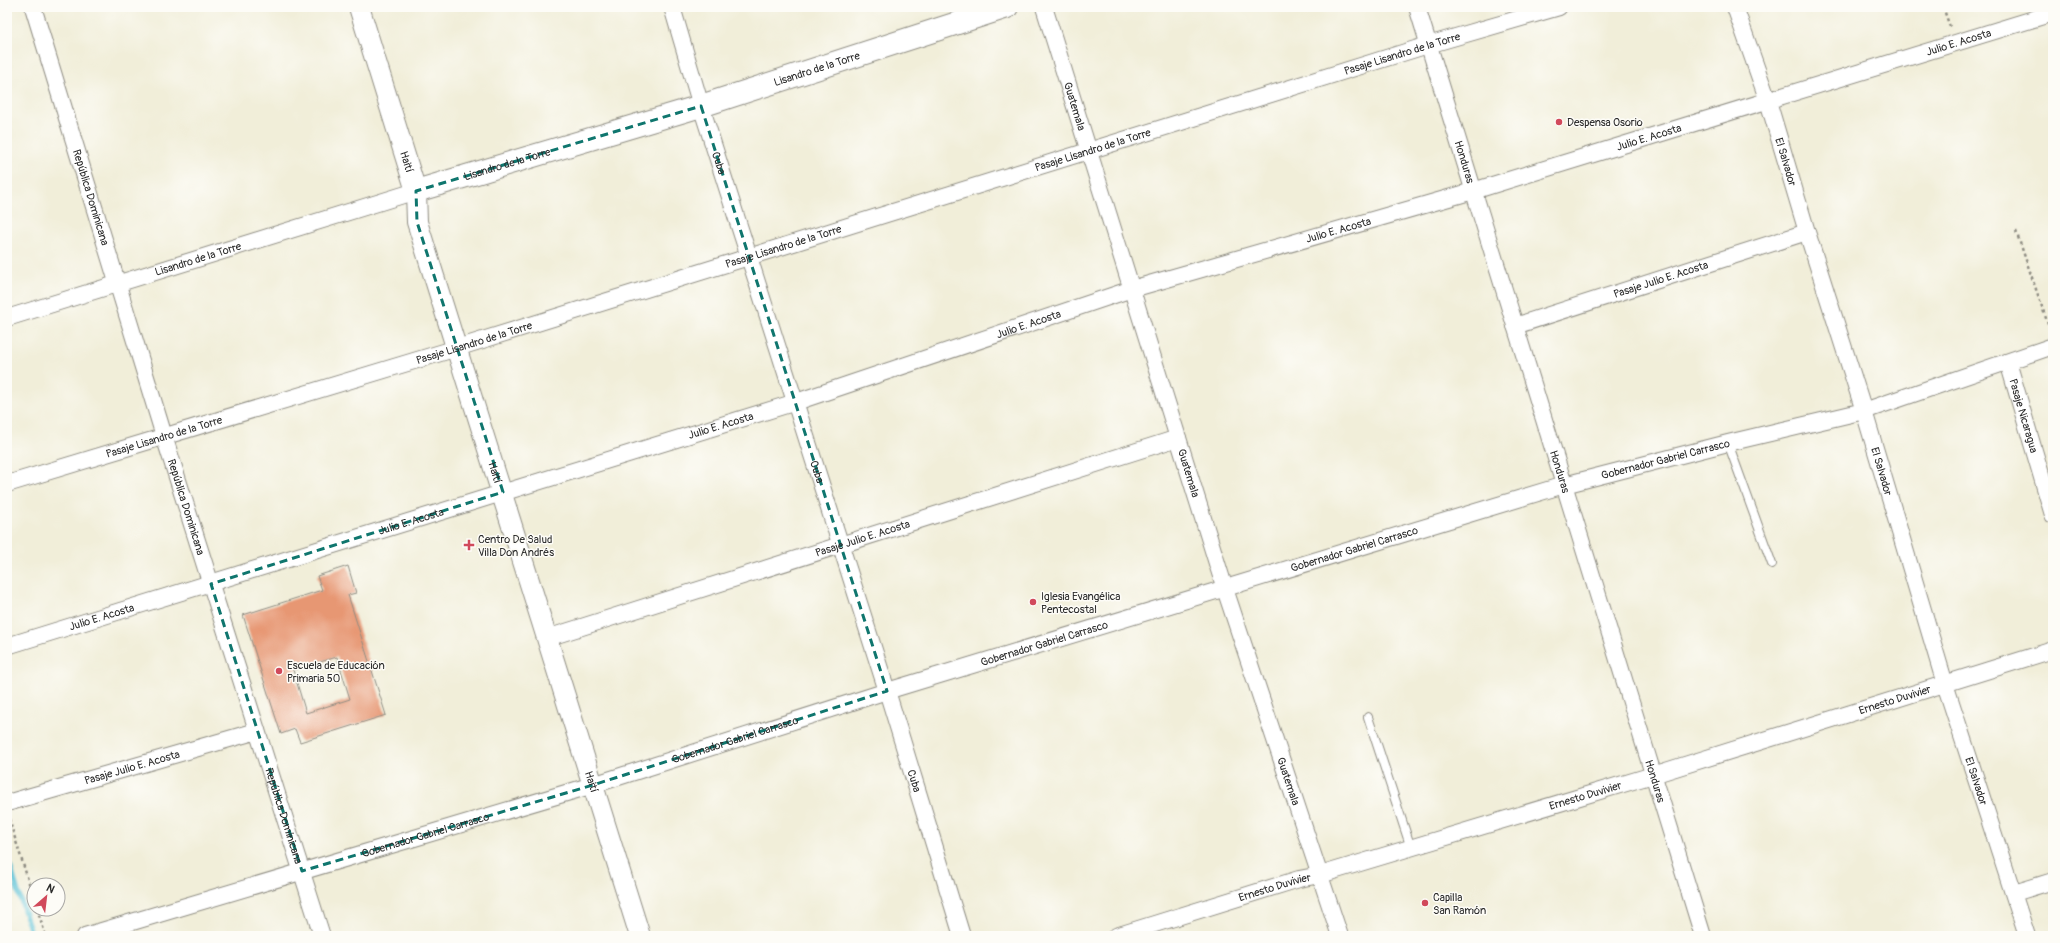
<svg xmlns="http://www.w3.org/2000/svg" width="2060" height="943" viewBox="0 0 2060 943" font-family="Pangolin,sans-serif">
  <rect width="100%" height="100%" fill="#fdfcf7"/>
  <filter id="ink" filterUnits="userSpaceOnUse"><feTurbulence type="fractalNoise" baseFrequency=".025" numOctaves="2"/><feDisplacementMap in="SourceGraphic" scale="8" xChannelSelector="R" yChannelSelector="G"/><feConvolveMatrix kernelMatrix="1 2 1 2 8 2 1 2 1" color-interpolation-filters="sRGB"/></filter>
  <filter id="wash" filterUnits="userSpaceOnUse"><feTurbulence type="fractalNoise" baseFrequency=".012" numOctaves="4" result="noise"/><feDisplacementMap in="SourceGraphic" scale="16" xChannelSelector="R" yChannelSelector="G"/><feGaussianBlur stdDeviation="0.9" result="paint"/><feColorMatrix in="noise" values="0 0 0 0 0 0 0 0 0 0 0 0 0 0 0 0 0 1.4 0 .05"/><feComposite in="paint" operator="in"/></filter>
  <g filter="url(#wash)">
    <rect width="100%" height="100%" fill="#f1eed9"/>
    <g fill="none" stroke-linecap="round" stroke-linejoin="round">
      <path stroke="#59c1d6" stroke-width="5" d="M7 856 32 936"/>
    </g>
    <g id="blocks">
      <path fill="#e79773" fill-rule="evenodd" d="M348 566 356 593 348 595 386 715 300 742 295 729 281 734 243 615 322 590 317 576ZM337 657 350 699 306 713 293 670Z"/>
    </g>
  </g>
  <g filter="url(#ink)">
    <use href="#blocks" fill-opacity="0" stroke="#8e8c82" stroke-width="1"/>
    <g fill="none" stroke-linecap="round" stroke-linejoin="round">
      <defs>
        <path id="service" d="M1728 443 1772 564
          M1368 717 1411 848"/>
        <g id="minor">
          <path id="s1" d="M33 7 164 436 322 936"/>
          <path id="s2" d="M672 7 701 106 887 691 962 936"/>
          <path id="s3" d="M1044 7 1225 589 1340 936"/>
          <path id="s4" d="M1417 7 1703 936"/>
          <path id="s5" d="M1735 7 1768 101 1807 232 1864 411 1945 684 2027 936"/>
          <path id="s6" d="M7 318 416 191"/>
          <path id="s7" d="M1515 326 1807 232"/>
          <path id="s8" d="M2008 362 2053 515"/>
          <path id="s9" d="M7 484 457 348 1428 45 1559 7"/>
          <path id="s10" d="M547 638 1178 438"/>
          <path id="s11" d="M7 646 796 402 1132 289 1473 191 2053 13"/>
          <path id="s12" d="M7 803 257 731"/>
          <path d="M2014 893 2053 881"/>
          <path id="s13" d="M85 936 593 785 887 691 1564 485 1728 443 1864 411 2053 346"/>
          <path id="s14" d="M1116 936 1299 879 1320 875 1653 775 2053 650"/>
        </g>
        <g id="tertiary">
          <path id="s15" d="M359 7 416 191 417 222 640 936"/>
        </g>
        <g id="secondary">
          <path id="s16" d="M416 191 701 106 1007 7"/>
        </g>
      </defs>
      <use href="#service" stroke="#8e8c82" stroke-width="10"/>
      <use href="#minor" stroke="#8e8c82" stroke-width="18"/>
      <use href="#tertiary" stroke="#8e8c82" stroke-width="22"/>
      <use href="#secondary" stroke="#8e8c82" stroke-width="24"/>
      <path stroke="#8e8c82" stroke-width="2.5" stroke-dasharray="3 3" stroke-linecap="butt" d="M1943 7 1950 27
        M2016 231 2050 330
        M9 819 34 899
        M37 909 46 936"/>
      <use href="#service" stroke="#fff" stroke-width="8"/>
      <use href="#minor" stroke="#fff" stroke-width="16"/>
      <use href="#tertiary" stroke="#fff" stroke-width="20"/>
      <use href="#secondary" stroke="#fff" stroke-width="22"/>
    </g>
  </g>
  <path fill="none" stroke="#0f766e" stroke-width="3" stroke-dasharray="8 5" stroke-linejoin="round" d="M701 106 887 691 593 785 302 871 211 584 503 492 417 222 416 191Z"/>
  <g fill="#d1495b" stroke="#fdfcf7" stroke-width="1.5">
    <circle cx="1559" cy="122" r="4"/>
    <path d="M467 539h4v4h4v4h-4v4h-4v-4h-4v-4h4z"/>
    <circle cx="1033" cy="602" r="4"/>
    <circle cx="279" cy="671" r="4"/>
    <circle cx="1425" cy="903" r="4"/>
  </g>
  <g text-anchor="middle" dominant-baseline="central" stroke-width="3" stroke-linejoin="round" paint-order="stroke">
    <g font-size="11" fill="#2b2b2b" stroke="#fdfcf7">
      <text stroke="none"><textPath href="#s11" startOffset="2043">Julio E. Acosta</textPath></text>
      <text stroke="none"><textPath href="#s9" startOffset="1460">Pasaje Lisandro de la Torre</textPath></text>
      <text stroke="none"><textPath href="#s16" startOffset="419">Lisandro de la Torre</textPath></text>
      <text stroke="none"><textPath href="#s3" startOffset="104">Guatemala</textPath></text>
      <text stroke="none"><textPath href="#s11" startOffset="1719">Julio E. Acosta</textPath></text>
      <text stroke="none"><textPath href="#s9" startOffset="1136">Pasaje Lisandro de la Torre</textPath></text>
      <text stroke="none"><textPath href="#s15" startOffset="162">Haití</textPath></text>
      <text stroke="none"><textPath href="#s4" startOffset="162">Honduras</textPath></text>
      <text stroke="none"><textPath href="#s5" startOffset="163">El Salvador</textPath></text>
      <text stroke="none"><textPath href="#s16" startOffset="95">Lisandro de la Torre</textPath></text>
      <text stroke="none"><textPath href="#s2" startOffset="163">Cuba</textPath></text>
      <text stroke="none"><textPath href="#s1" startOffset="199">República Dominicana</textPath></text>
      <text stroke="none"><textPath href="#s11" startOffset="1395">Julio E. Acosta</textPath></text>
      <text stroke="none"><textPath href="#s9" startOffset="812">Pasaje Lisandro de la Torre</textPath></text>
      <text stroke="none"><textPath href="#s6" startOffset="200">Lisandro de la Torre</textPath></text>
      <text stroke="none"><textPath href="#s7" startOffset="153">Pasaje Julio E. Acosta</textPath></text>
      <text stroke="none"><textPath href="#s11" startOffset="1071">Julio E. Acosta</textPath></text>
      <text stroke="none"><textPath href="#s9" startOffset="488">Pasaje Lisandro de la Torre</textPath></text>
      <text stroke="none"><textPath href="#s8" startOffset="56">Pasaje Nicaragua</textPath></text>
      <text stroke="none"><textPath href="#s11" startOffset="747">Julio E. Acosta</textPath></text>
      <text stroke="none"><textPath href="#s9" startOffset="164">Pasaje Lisandro de la Torre</textPath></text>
      <text stroke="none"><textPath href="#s13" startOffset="1651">Gobernador Gabriel Carrasco</textPath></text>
      <text stroke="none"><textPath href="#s2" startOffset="487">Cuba</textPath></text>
      <text stroke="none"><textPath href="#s4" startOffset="486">Honduras</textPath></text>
      <text stroke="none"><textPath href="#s5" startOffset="487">El Salvador</textPath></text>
      <text stroke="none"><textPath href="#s15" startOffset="486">Haití</textPath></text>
      <text stroke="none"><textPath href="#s3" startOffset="488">Guatemala</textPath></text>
      <text stroke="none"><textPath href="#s1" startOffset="523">República Dominicana</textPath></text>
      <text stroke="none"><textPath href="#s11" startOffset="423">Julio E. Acosta</textPath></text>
      <text stroke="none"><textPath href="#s10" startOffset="331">Pasaje Julio E. Acosta</textPath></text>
      <text stroke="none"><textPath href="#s13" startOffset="1327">Gobernador Gabriel Carrasco</textPath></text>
      <text stroke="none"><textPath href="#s11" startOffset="99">Julio E. Acosta</textPath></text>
      <text stroke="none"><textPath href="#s13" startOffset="1003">Gobernador Gabriel Carrasco</textPath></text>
      <text stroke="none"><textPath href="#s14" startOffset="814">Ernesto Duvivier</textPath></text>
      <text stroke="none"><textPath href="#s13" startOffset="679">Gobernador Gabriel Carrasco</textPath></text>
      <text stroke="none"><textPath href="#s12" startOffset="130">Pasaje Julio E. Acosta</textPath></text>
      <text stroke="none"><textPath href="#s2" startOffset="811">Cuba</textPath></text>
      <text stroke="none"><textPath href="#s3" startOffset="812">Guatemala</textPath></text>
      <text stroke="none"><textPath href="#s4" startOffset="810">Honduras</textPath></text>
      <text stroke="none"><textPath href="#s5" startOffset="811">El Salvador</textPath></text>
      <text stroke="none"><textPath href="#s15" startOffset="810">Haití</textPath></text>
      <text stroke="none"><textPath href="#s14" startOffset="490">Ernesto Duvivier</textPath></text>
      <text stroke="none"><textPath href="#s1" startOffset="847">República Dominicana</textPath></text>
      <text stroke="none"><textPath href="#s13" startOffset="355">Gobernador Gabriel Carrasco</textPath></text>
      <text stroke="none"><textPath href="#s14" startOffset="166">Ernesto Duvivier</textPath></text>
    </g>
    <g font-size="11" fill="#2b2b2b" stroke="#fdfcf7" text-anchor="start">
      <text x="1567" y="122">Despensa Osorio</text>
      <text x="478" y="539">Centro De Salud<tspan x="478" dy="13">Villa Don Andrés</tspan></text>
      <text x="1041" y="596">Iglesia Evangélica<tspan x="1041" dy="13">Pentecostal</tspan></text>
      <text x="287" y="665">Escuela de Educación<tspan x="287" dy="13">Primaria 50</tspan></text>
      <text x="1433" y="897">Capilla<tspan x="1433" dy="13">San Ramón</tspan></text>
    </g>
  </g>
  <rect width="2060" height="943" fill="none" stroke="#fdfcf7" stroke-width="24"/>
  <g transform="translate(46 897) rotate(28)"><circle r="19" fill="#fdfcf7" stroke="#a9a8a5"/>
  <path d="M0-3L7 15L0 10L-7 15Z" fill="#d1495b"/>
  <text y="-6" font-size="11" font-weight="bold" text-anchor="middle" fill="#2b2b2b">N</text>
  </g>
</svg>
